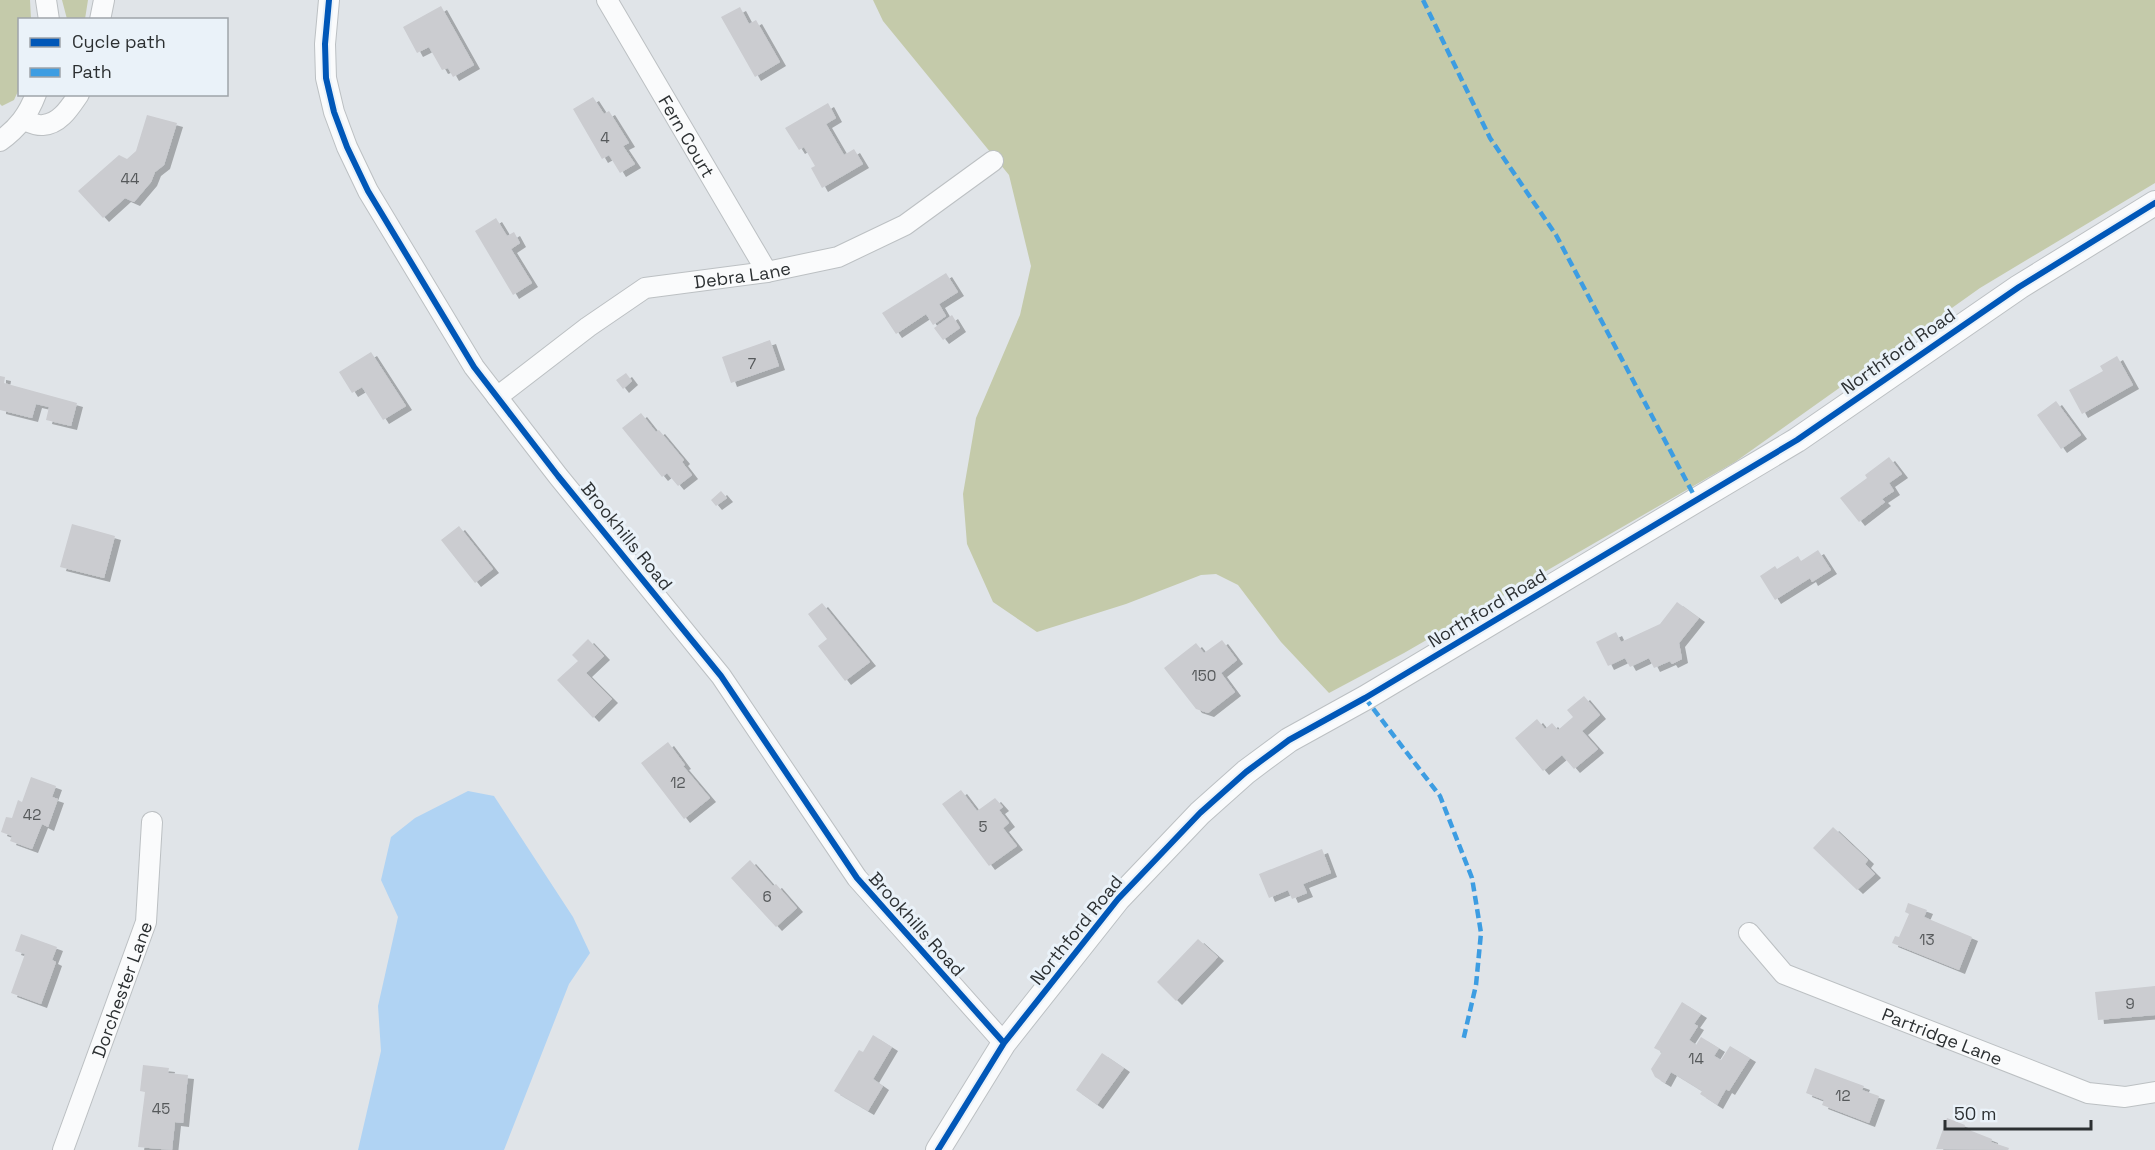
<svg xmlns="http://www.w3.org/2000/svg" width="2155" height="1150" viewBox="0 0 2155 1150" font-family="'Space Grotesk',sans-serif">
  <defs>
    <filter id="shadow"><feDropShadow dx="6" dy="4" stdDeviation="0" flood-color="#0004"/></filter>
  </defs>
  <rect width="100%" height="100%" fill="#e0e4e8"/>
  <path fill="#c4caaa" d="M0 0H30L31 19 20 20 19 89 14 100 2 106 0 104Z
    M62 0H88L85 19H67Z
    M873 0H2155V183L1980 288 1735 462 1404 653 1329 693 1281 642 1238 585 1216 574 1201 575 1126 604 1037 632 993 602 967 544 963 494 976 418 1020 315 1031 266 1009 175 883 21Z"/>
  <path fill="#b0d3f3" d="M468 791 494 796 573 917 590 953 569 984 504 1150H358L381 1051 378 1006 398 917 381 880 391 837 415 818Z"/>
  <path fill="#cbccd0" filter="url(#shadow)" d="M441 6 474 65 453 77 448 68 442 70 429 47 417 53 403 27Z
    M740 7 749 24 756 20 780 62 755 77 721 17Z
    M593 97 604 114 609 111 629 143 623 146 635 164 620 173 609 155 602 159 573 109Z
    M828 103 836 118 826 124 844 155 854 149 863 164 822 188 811 168 815 166 804 147 799 150 785 128Z
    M147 115 177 123 164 165 155 172 151 182 134 202 125 198 103 218 78 191 119 155 127 159 136 151Z
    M496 218 507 236 514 232 520 243 511 249 532 283 513 295 475 231Z
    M946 273 958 292 939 304 946 316 933 325 926 314 896 334 882 313Z
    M952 315 960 328 943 340 934 328Z
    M770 340 779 366 731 383 722 357Z
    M371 352 406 406 383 420 362 387 352 393 339 372Z
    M2117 356 2133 385 2082 414 2069 390 2103 371 2100 366Z
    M626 373 632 381 623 389 616 380Z
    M0 376 5 377 4 383 77 403 71 426 46 420 49 407 36 404 32 418 0 410Z
    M2056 401 2081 435 2061 449 2037 415Z
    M641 413 656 432 659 430 684 460 682 462 692 475 678 486 667 473 662 477 622 428Z
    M1889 457 1902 474 1889 483 1894 491 1882 499 1885 502 1859 522 1840 498 1867 478 1865 475Z
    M721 491 727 498 716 506 711 500Z
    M72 524 115 536 104 578 60 567Z
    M459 526 493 569 475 583 441 540Z
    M1818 550 1831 570 1812 582 1810 578 1775 600 1760 576 1775 566 1777 569 1798 556 1801 561Z
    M1677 602 1699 618 1679 643 1682 659 1672 664 1670 661 1654 668 1649 658 1630 667 1625 658 1608 666 1596 642 1616 632 1621 642 1660 624Z
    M822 603 870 662 845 681 818 646 827 639 808 614Z
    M588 639 604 656 586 673 612 699 593 718 557 680 578 661 572 655Z
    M1222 640 1237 660 1221 673 1235 692 1208 713 1196 709 1164 668 1196 643 1204 653Z
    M1584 696 1600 715 1582 731 1598 749 1574 769 1562 755 1543 771 1515 738 1537 719 1545 729 1552 723 1558 730 1573 717 1567 710Z
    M668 742 685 765 683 766 710 798 684 819 641 763Z
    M31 777 56 786 52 797 58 799 48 827 42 824 32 849 10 841 12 836 1 832 6 817 12 818 18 800 22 802Z
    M961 790 977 811 995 798 1003 807 999 810 1009 823 1003 828 1017 846 989 866 942 804Z
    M1833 827 1868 860 1865 864 1875 874 1857 890 1813 848Z
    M1322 849 1331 873 1303 884 1307 893 1292 899 1288 890 1269 898 1259 874Z
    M750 860 773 886 776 884 797 908 776 927 731 878Z
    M1908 903 1927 910 1924 917 1972 937 1959 970 1892 943 1895 936 1899 937 1909 914 1905 912Z
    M21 934 57 947 52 960 56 962 41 1004 11 993 25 954 15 951Z
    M1198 939 1218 957 1176 1001 1157 982Z
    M2155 986V1015L2098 1020 2095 992Z
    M1682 1002 1701 1014 1694 1024 1698 1026 1689 1040 1696 1045 1701 1037 1719 1048 1714 1056 1721 1060 1730 1046 1750 1058 1729 1091 1726 1089 1717 1105 1700 1094 1702 1091 1671 1072 1665 1083 1655 1077 1651 1069 1662 1052 1654 1048Z
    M873 1035 892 1047 873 1079 883 1086 868 1111 834 1091 859 1050 863 1052Z
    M1102 1053 1124 1068 1097 1105 1076 1090Z
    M143 1065 169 1068 168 1073 188 1075 183 1123 175 1122 172 1150 138 1147 145 1092 140 1091Z
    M1815 1068 1864 1086 1862 1090 1879 1096 1869 1123 1822 1105 1824 1100 1806 1093Z
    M1947 1118 1965 1125 1964 1128 1992 1139 1991 1142 2009 1148 2008 1150 1936 1149Z"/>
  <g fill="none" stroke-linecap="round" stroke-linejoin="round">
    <defs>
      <g id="minor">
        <path d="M46 0 49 20"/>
        <path d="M329 0 325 44 326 78 334 112 347 147 368 191 474 367 558 476 721 676 857 878 1004 1043"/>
        <path id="s1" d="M607 0 767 272"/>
        <path d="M100 20 104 0"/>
        <path d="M24 120C29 122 37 126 43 125 60 124 70 107 79 94"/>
        <path d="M0 141C18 128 28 115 36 94"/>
        <path id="s2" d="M497 397 588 327 645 288 767 272 838 257 905 225 993 161"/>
        <path id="s3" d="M1749 933 1784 974 2088 1093 2125 1097 2155 1092"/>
        <path id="s4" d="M63 1150 146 922 152 822"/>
      </g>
      <path id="tertiary" d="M938 1150 1004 1043 1118 899 1200 813 1246 772 1289 740 1365 698 1797 440 2019 287 2155 203"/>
    </defs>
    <use href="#minor" stroke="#bcc0c3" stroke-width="22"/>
    <use href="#tertiary" stroke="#bcc0c3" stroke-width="26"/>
    <use href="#minor" stroke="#fafbfc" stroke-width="20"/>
    <use href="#tertiary" stroke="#fafbfc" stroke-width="24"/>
    <path stroke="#3d9de2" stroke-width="4.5" stroke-dasharray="9 4.5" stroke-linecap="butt" d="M1423 0 1490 138 1556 235 1697 501
      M1365 698 1440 796 1472 878 1481 933 1476 985 1463 1041"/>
    <defs>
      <path id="cycleway" d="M329 0 325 44 326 78 334 112 347 147 368 191 474 367 558 476 721 676 857 878 1004 1043
        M938 1150 1004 1043 1118 899 1200 813 1246 772 1289 740 1365 698 1797 440 2019 287 2155 203"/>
    </defs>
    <use href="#cycleway" stroke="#eaf2f9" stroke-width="10"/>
    <use href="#cycleway" stroke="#0057b8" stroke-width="6"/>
  </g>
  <g text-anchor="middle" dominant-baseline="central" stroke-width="6" stroke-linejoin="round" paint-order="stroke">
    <g font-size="15" fill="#56595b">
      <text x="605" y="137">4</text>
      <text x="130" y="178">44</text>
      <text x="752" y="363">7</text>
      <text x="1204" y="675">150</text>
      <text x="678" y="782">12</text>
      <text x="32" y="814">42</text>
      <text x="983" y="826">5</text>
      <text x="767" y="896">6</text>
      <text x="1927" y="939">13</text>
      <text x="2130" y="1003">9</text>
      <text x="1696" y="1058">14</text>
      <text x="1843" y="1095">12</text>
      <text x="161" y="1108">45</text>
    </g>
    <g font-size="18" fill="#2c3032" stroke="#eaf2f9">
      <text stroke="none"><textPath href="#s1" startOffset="158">Fern Court</textPath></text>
      <text stroke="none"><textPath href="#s2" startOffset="282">Debra Lane</textPath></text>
      <text transform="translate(1898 351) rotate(-35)">Northford Road</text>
      <text transform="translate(627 536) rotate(51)">Brookhills Road</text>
      <text transform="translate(1487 608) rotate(-31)">Northford Road</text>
      <text transform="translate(917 924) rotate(48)">Brookhills Road</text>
      <text transform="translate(1076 930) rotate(-51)">Northford Road</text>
      <text stroke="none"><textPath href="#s4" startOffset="171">Dorchester Lane</textPath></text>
      <text stroke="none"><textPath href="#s3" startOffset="224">Partridge Lane</textPath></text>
    </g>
  </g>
  <rect x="18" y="18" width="210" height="78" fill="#eaf2f9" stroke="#9ea4a9" stroke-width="1.5"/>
  <rect x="30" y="38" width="30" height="9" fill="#0057b8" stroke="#9ea4a9" stroke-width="1.5"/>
  <text x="72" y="48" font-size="18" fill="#2c3032">Cycle path</text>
  <rect x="30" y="68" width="30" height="9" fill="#3d9de2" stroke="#9ea4a9" stroke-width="1.5"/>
  <text x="72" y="78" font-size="18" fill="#2c3032">Path</text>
  <path d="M1945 1120v9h146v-9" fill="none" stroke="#2c3032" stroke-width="3"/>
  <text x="1954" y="1120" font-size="18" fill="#2c3032" stroke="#eaf2f9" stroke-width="4.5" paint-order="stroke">50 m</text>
</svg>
